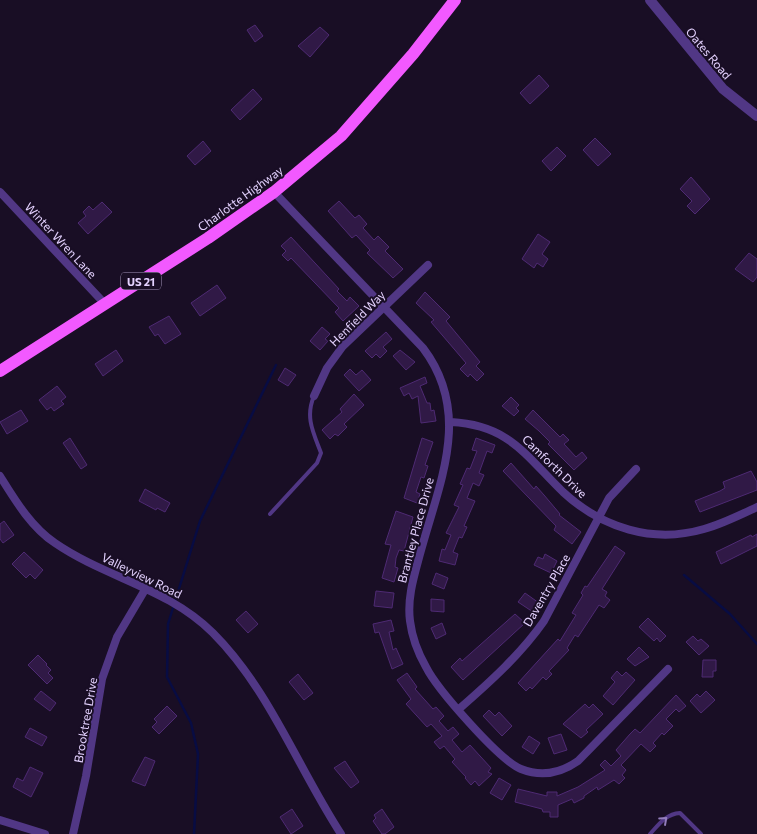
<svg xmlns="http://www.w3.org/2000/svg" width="757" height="834" viewBox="0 0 757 834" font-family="Commissioner,sans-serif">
  <rect width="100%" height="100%" fill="#190e25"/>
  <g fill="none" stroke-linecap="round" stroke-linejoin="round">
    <path stroke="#080c43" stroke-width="2.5" d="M684 575 730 614 757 644
      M194 834 198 754 191 723 167 677 168 624 200 521 276 365"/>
  </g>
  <path fill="#301946" stroke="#4e2a73" d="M255 25 263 36 255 42 247 30Z
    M320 27 329 35 310 57 298 46Z
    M539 75 549 86 530 104 520 93Z
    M253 89 262 99 240 120 231 110Z
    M595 138 611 154 598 166 583 150Z
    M203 141 211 151 195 165 187 156Z
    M557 147 566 156 551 171 542 161Z
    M691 177 710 199 695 214 687 206 692 201 680 189Z
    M339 201 355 218 359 215 367 224 363 228 374 240 378 236 389 247 385 251 403 269 393 278 367 253 370 250 356 235 352 238 328 211Z
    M102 202 112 212 88 234 78 223 86 216 83 212 89 206 93 210Z
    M538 234 550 242 542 254 548 259 543 267 537 263 534 268 522 259Z
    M291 237 339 289 337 291 347 301 350 297 359 306 343 321 335 312 339 308 291 258 288 261 282 255 286 251 281 246Z
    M749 253 757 259V277L753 282 735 269Z
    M217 285 226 298 200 316 191 303Z
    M425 292 450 317 446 321 480 362 476 366 484 374 477 381 470 374 468 377 460 369 466 363 431 322 434 320 416 303Z
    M169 316 181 334 165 344 158 334 155 336 149 327Z
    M322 327 330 334 325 339 328 341 320 350 310 341Z
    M386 332 392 339 383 347 387 351 380 358 376 354 372 358 365 351Z
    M116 350 123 361 103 376 95 364Z
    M400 350 415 362 406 370 393 356Z
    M285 368 296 375 288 386 278 380Z
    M350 369 356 375 362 370 371 380 359 391 344 375Z
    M425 377 427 383 420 386 427 403H430L431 411 434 410 436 421 421 423 418 396 412 399 409 393 404 396 400 388Z
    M57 386 66 397 61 401 64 404 54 411 51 407 47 410 39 400Z
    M354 394 364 405 344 424 347 427 338 436 335 434 330 439 322 430 342 412 340 409Z
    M511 397 519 405 516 408 519 411 514 416 502 406Z
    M21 410 28 421 7 434 0 422Z
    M533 410 560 437 563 434 569 440 564 444 576 457 582 452 587 458 574 470 548 444 550 442 539 431 525 419Z
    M70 438 87 465 81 469 63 443Z
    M422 438 433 442 425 465 428 466 424 478 421 477 416 492 420 494 417 503 404 498Z
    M476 438 495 445 492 453 487 451 479 473 484 475 479 486 473 483 467 498 475 501 464 526 467 527 462 538 459 537 453 552 458 554 455 565 439 561 442 549 445 550 451 535 446 533 459 507 454 505 463 485 460 484 467 468 470 469 477 451 472 450Z
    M511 463 534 489 536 486 544 495 560 514 559 515 581 532 572 544 554 530 556 526 503 471Z
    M751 471 757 482V490L700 512 695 501 720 491 725 488 723 482Z
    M145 489 170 503 165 512 157 508 156 510 139 501Z
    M396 511 413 517 404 551 399 550 396 558 395 567 398 568 394 582 382 578 391 545 385 544Z
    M4 521 14 535 3 543 0 539V524Z
    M757 534V546L721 564 716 552 751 535 752 537Z
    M615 546 625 553 602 589 607 592 605 596 610 600 604 608 599 605 578 637 575 635 567 648 569 650 549 671 552 674 546 680 543 677 532 689 530 687 526 691 518 683 558 639 560 641 576 615 572 613 583 595 581 593 585 586 587 587Z
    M24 552 43 570 35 579 30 574 26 578 12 564Z
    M545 554 557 561 551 573 534 565 538 557 543 559Z
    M436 573 448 578 444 589 432 584Z
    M376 591 394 593 392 608 374 606Z
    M525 593 539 603 533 612 518 602Z
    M431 599 444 600V612L431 611Z
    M246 611 258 624 248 633 236 620Z
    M515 614 525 623 463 680 451 667 460 658 462 661Z
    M648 618 666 636 660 642 657 638 654 641 639 627Z
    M391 620 394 631 389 632 393 650 396 648 403 664 392 669 379 632 375 633 373 624Z
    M442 623 446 634 436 639 431 628Z
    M693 636 698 641 701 639 709 646 699 655 686 642Z
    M639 647 649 657 635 666 627 659Z
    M38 655 47 664 46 665 51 670 48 673 53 678 47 684 28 665Z
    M703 660H716V671H713V677H702Z
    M617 671 622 676 626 672 635 680 613 705 603 696 615 682 611 678Z
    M407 673 417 687 415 689 433 709 436 707 444 716 439 721 448 731 453 727 459 734 452 740 462 752 470 745 491 768 488 772 492 774 479 786 475 781 471 785 465 778 466 777 452 762 455 759 444 746 440 749 434 742 442 736 431 724 427 727 406 704 411 699 397 680Z
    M298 674 313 693 304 700 289 682Z
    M41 691 56 703 50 711 34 699Z
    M706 691 715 700 701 713 690 701 697 694 700 697Z
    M676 695 686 706 679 712 676 709 666 719 673 726 664 735 662 733 653 743 656 746 650 752 641 744 621 765 626 770 622 775 625 778 619 784 614 780 598 790 597 787 584 796V798L574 803 572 799 558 805V817H550V812H543L542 809 515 802 518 789 547 796V792H557V796L578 787 605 770 600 765 605 760 611 766 621 756 616 750 630 734 635 729 640 733Z
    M585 704 589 708 593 704 603 714 586 730 588 732 581 738 563 724Z
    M167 706 177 716 159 734 152 727 157 722 154 719Z
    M489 710 495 716 499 712 512 726 502 736 483 716Z
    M30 728 47 737 42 746 25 737Z
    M561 734 567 750 554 754 548 738Z
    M529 736 540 743 533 754 522 747Z
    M145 757 155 761 145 786 132 781Z
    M345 761 359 782 351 788 334 768Z
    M30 767 43 773 31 797 13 787 17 778 23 781Z
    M499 778 511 785 502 800 490 793Z
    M292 809 303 826 291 834 280 817Z
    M382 809 394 827 385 834H382L373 821 376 818 374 815Z"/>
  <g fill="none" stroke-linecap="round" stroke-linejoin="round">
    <path stroke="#513785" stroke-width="4" d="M270 514 317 463 321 453C313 432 305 417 314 396
      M650 834C659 824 666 814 680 813L701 834"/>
    <path stroke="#513785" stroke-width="8" d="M0 192 105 304
      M274 192 423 348C473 414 439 483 420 554 414 576 407 598 410 621 412 637 418 653 426 667 437 689 499 760 521 769 541 777 561 773 578 761L668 669
      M314 396 327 368 343 346 428 265
      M451 422C509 425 525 455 563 492 602 528 653 544 704 529 722 524 740 515 757 507
      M0 476C15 500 31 527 55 543 106 578 168 588 213 633 269 689 298 768 341 834
      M459 709C490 682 521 654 544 621L609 498 636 469
      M0 820 45 834
      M73 834 86 776 102 679 117 637 146 588"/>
    <path stroke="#513785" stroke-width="10" d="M650 0 723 89 757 116"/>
    <path stroke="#f259ff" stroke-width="12" d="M0 371 208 238 274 192 341 136 413 54 455 0"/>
  </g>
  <defs><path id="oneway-chevron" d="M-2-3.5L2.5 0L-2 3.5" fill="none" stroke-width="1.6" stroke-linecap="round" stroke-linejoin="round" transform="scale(1.25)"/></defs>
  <use stroke="#937dbc" href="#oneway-chevron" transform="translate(664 820) rotate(-42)"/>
  <g text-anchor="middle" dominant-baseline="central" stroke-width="4" stroke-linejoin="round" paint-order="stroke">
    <rect fill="#190e25" stroke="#a797be" stroke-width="1" x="121" y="272.5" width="40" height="17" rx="4"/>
    <g font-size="11" font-weight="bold" fill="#e4d2ff">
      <text x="141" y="281">US 21</text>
    </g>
    <g font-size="12" fill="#e4d2ff" stroke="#190e25">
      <text transform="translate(709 53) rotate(50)">Oates Road</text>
      <text transform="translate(240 198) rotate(-36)">Charlotte Highway</text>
      <text transform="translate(61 240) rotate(47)">Winter Wren Lane</text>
      <text transform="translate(357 318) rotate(-45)">Henfield Way</text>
      <text transform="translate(555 466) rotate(44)">Camforth Drive</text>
      <text transform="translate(415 530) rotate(-75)">Brantley Place Drive</text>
      <text transform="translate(142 575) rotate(26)">Valleyview Road</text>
      <text transform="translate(546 590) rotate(-60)">Daventry Place</text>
      <text transform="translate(85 720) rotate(-80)">Brooktree Drive</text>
    </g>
  </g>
</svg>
